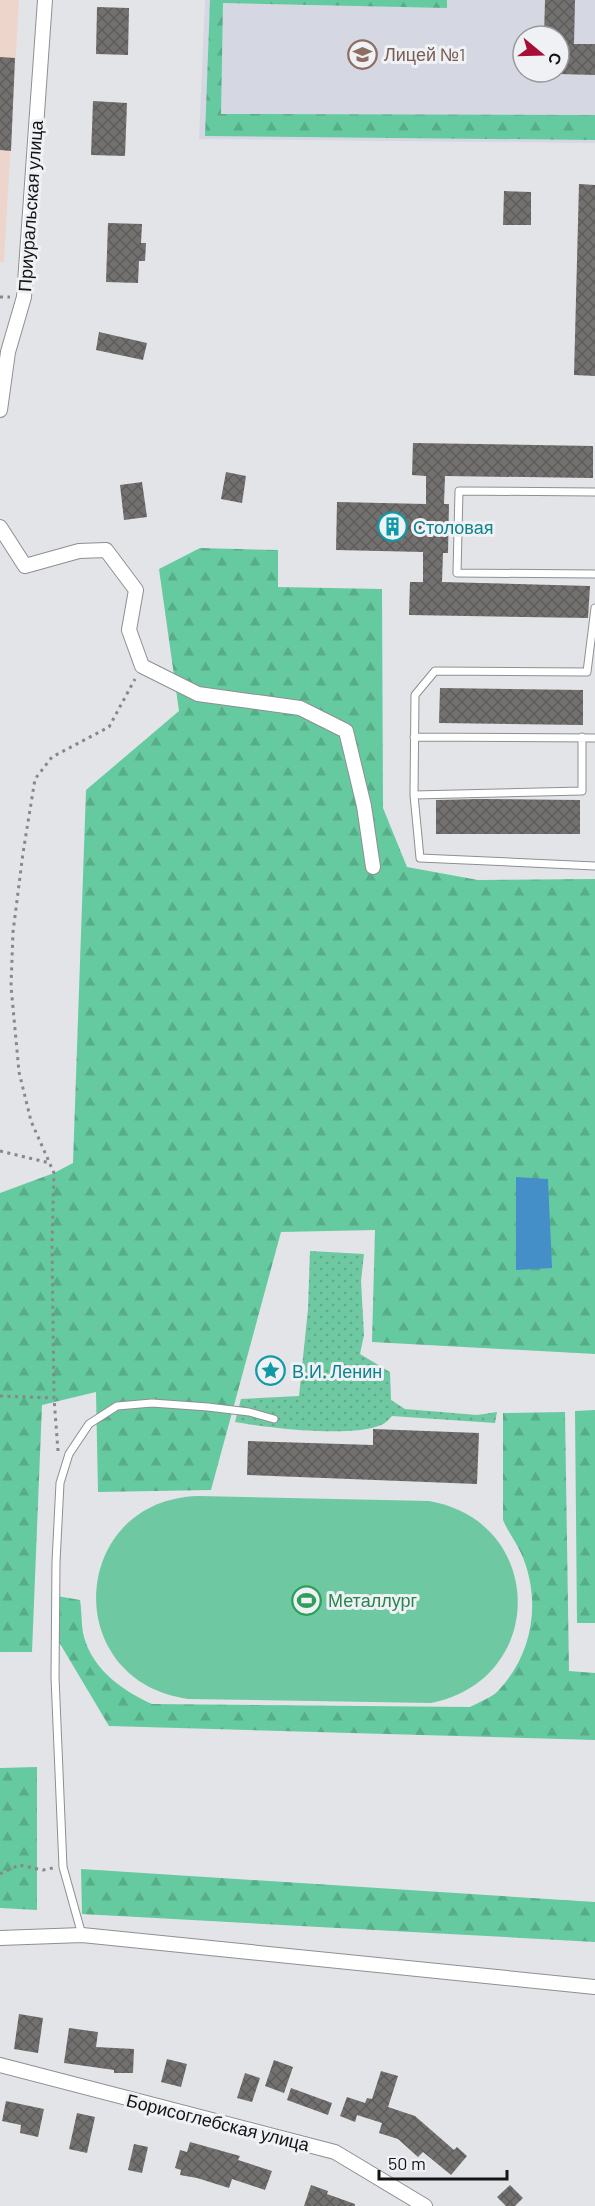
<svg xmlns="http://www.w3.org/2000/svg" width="595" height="2206" viewBox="0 0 595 2206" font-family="Barlow,sans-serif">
  <defs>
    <pattern id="forest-firs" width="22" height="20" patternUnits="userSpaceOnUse" patternTransform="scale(1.5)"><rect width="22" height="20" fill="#66caa0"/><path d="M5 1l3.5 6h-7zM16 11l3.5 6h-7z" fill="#58ad89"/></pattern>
    <pattern id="park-dots" width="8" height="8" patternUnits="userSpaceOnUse" patternTransform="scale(1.5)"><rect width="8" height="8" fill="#6ec8a1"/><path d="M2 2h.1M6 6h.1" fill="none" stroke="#5eab8a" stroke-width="1.8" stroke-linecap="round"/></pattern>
    <pattern id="building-cross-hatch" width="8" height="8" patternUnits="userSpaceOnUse" patternTransform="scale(1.5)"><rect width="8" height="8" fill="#73716f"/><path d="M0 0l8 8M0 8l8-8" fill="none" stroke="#5d5c5a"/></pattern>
  </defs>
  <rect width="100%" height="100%" fill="#e3e4e7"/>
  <path fill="#d5d8e2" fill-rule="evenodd" d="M205 0H595V143L199 139ZM523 36H559V72H523Z"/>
  <path fill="#edd5cb" d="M0 0H19L4 262H0Z"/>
  <path fill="#6ec8a1" d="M198 1496 429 1501C546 1521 548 1680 431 1703L188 1699C59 1681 69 1500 198 1496Z"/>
  <path fill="url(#forest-firs)" d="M210 0H447V8L223 3 221 114 595 115V140L205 136Z
    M200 548 278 550V587L382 589 383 808 407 867 478 880 595 879V1354L372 1342 375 1230 281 1232 211 1490 98 1492 96 1392 42 1405 32 1652H0V1193L54 1173 73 1163 86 790 179 711 159 569Z
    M595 1410V1623H577L575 1411Z
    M565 1412 569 1671 595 1673V1740L109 1726 56 1637 57 1596 80 1600C82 1612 81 1625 84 1637 93 1670 123 1691 152 1704L470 1707C479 1702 491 1698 498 1691 533 1654 542 1600 521 1553 516 1542 508 1532 503 1520V1413Z
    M37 1767V1910L0 1908V1768Z
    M81 1869 595 1902V1942L82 1914Z"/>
  <path fill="url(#park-dots)" d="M310 1251 364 1254 361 1281 364 1335 360 1354 390 1372 391 1400 405 1409 477 1415 497 1412 495 1423 392 1416C389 1419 386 1423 381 1425 351 1438 270 1428 235 1422L241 1399 299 1396 308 1309Z"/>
  <path fill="#448fc8" d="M516 1177 548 1179 552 1268 516 1270Z"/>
  <path fill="url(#building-cross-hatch)" d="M545 0H575L574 44H595V75L559 74V36H544Z
    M97 7 129 8 128 55 96 54Z
    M0 57 15 58 11 151 0 150Z
    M93 101 127 103 125 156 91 155Z
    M579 184 595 185V376L574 375Z
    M504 191 531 192V225H503Z
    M108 223 142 224 141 243H146L145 261H139L138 283 106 282Z
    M99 332 147 343 143 360 96 350Z
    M413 443 593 446V478L445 476 444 504H449L448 553H443L442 582 590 586 588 618 409 615 410 582H423V552L336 550 337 502 426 504V476L412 475Z
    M226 472 246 476 242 503 221 499Z
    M142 482 147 517 124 520 120 485Z
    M440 688 583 690V725L439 723Z
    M480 799 580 800V834H436V800Z
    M373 1429 479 1433 477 1484 247 1475 248 1441 373 1445Z
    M19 2014 43 2018 38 2053 14 2049Z
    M69 2028 98 2032 96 2047 134 2049 133 2073H114V2070L64 2063Z
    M167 2059 187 2064 181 2087 161 2082Z
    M274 2060 293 2067 284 2093 265 2086Z
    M381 2071 398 2076 388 2107 415 2116 454 2150 457 2147 467 2156 451 2175 423 2152 418 2157 398 2139 379 2133 382 2123 357 2115 355 2122 340 2116 347 2097 365 2103 367 2098 372 2099Z
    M245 2073 260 2078 252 2102 237 2098Z
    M291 2088 332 2103 328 2115 287 2100Z
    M6 2101 44 2109 38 2137 20 2133 21 2125 2 2121Z
    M77 2113 95 2117 87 2153 69 2149Z
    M190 2142 240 2156 238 2160 272 2171 265 2190 232 2179 229 2188 197 2178 180 2175 181 2170 175 2168 180 2150 187 2152Z
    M134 2144 148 2147 142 2173 128 2170Z
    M311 2185 328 2191 327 2194 355 2204V2206H304Z
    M510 2185 523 2198 515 2206H506L497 2197Z"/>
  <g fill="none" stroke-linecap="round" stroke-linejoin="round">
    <defs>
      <path id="service" d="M595 492 459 491 457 573 595 574
        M595 608 587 672 435 671 415 695 414 795 420 858 595 866
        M414 737 595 738
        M414 795 582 791V737
        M82 1935 63 1867 55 1677 56 1562 60 1483 69 1454 89 1424 117 1406 152 1403 208 1407 249 1412 274 1419"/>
      <path id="minor" d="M0 410 8 352 24 297 45 0
        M0 527 25 566 79 551 106 550 136 590 129 630 142 666 198 694 300 708 346 731 364 806 373 867
        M0 1938 82 1935 595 1987
        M0 2065 335 2152 425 2206"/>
    </defs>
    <use href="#service" stroke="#8e8f92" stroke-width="9"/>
    <use href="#minor" stroke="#8e8f92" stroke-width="16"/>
    <path stroke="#87888a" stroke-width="3" stroke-dasharray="3 4.5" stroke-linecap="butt" d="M0 297H10
      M0 1151 50 1163
      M0 1396 54 1398
      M58 1451 54 1398 52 1242 54 1173 31 1121 19 1072 11 986 13 932 23 853 35 779 52 757 109 727 135 679
      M0 1874 19 1865 43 1870 53 1868"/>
    <use href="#service" stroke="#fff" stroke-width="7"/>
    <use href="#minor" stroke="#fff" stroke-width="14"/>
  </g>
  <defs>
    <symbol id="school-ring" viewBox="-11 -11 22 22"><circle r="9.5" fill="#f0f1f4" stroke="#8d6e63" stroke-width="1.5"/><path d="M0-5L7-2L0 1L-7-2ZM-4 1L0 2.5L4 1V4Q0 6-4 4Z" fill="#8d6e63"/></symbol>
    <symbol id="building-ring" viewBox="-11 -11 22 22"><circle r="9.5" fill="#f0f1f4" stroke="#0f9aa8" stroke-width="1.5"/><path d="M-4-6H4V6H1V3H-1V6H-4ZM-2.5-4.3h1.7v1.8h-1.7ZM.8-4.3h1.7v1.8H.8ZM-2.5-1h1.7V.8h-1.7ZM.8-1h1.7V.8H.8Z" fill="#0f9aa8"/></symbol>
    <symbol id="sight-ring" viewBox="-11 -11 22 22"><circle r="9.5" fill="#f0f1f4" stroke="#0f9aa8" stroke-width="1.5"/><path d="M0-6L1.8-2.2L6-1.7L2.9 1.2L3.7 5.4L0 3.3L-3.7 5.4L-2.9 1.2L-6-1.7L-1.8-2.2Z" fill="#0f9aa8"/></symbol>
    <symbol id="stadium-ring" viewBox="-11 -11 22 22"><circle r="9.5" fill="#f0f1f4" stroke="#2e9e5b" stroke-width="1.5"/><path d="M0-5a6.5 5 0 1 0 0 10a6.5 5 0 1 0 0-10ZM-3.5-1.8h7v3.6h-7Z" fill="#2e9e5b"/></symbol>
  </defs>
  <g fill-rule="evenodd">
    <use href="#school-ring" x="346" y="38" width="33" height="33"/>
    <use href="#building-ring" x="376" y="510" width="33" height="33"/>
    <use href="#sight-ring" x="254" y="1354" width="33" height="33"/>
    <use href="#stadium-ring" x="290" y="1584" width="33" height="33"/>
  </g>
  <g text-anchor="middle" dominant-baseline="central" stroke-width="6" stroke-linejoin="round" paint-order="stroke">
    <g font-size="18" fill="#785e54" stroke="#f0f1f4" text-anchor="start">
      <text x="384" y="54">Лицей №1</text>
    </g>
    <g font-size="18" fill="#141415" stroke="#f0f1f4">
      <text transform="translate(30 206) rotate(-86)">Приуральская улица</text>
      <text transform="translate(218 2122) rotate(14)">Борисоглебская улица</text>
    </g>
    <g font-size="18" fill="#0d838f" stroke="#f0f1f4" text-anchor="start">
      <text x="413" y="527">Столовая</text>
      <text x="292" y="1371">В.И. Ленин</text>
    </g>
    <g font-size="18" fill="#27864d" stroke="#f0f1f4" text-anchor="start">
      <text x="328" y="1600">Металлург</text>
    </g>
  </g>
  <g transform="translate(541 54) rotate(109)"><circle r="28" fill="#f0f1f4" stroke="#98999b" stroke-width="1.5"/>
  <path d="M0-4.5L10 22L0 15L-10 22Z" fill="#a70e37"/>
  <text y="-9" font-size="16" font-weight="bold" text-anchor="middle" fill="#141415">С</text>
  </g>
  <path d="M379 2170v9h128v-9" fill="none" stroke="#141415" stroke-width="3"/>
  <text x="388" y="2170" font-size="18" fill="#141415" stroke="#f0f1f4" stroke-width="4.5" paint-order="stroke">50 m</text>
</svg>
